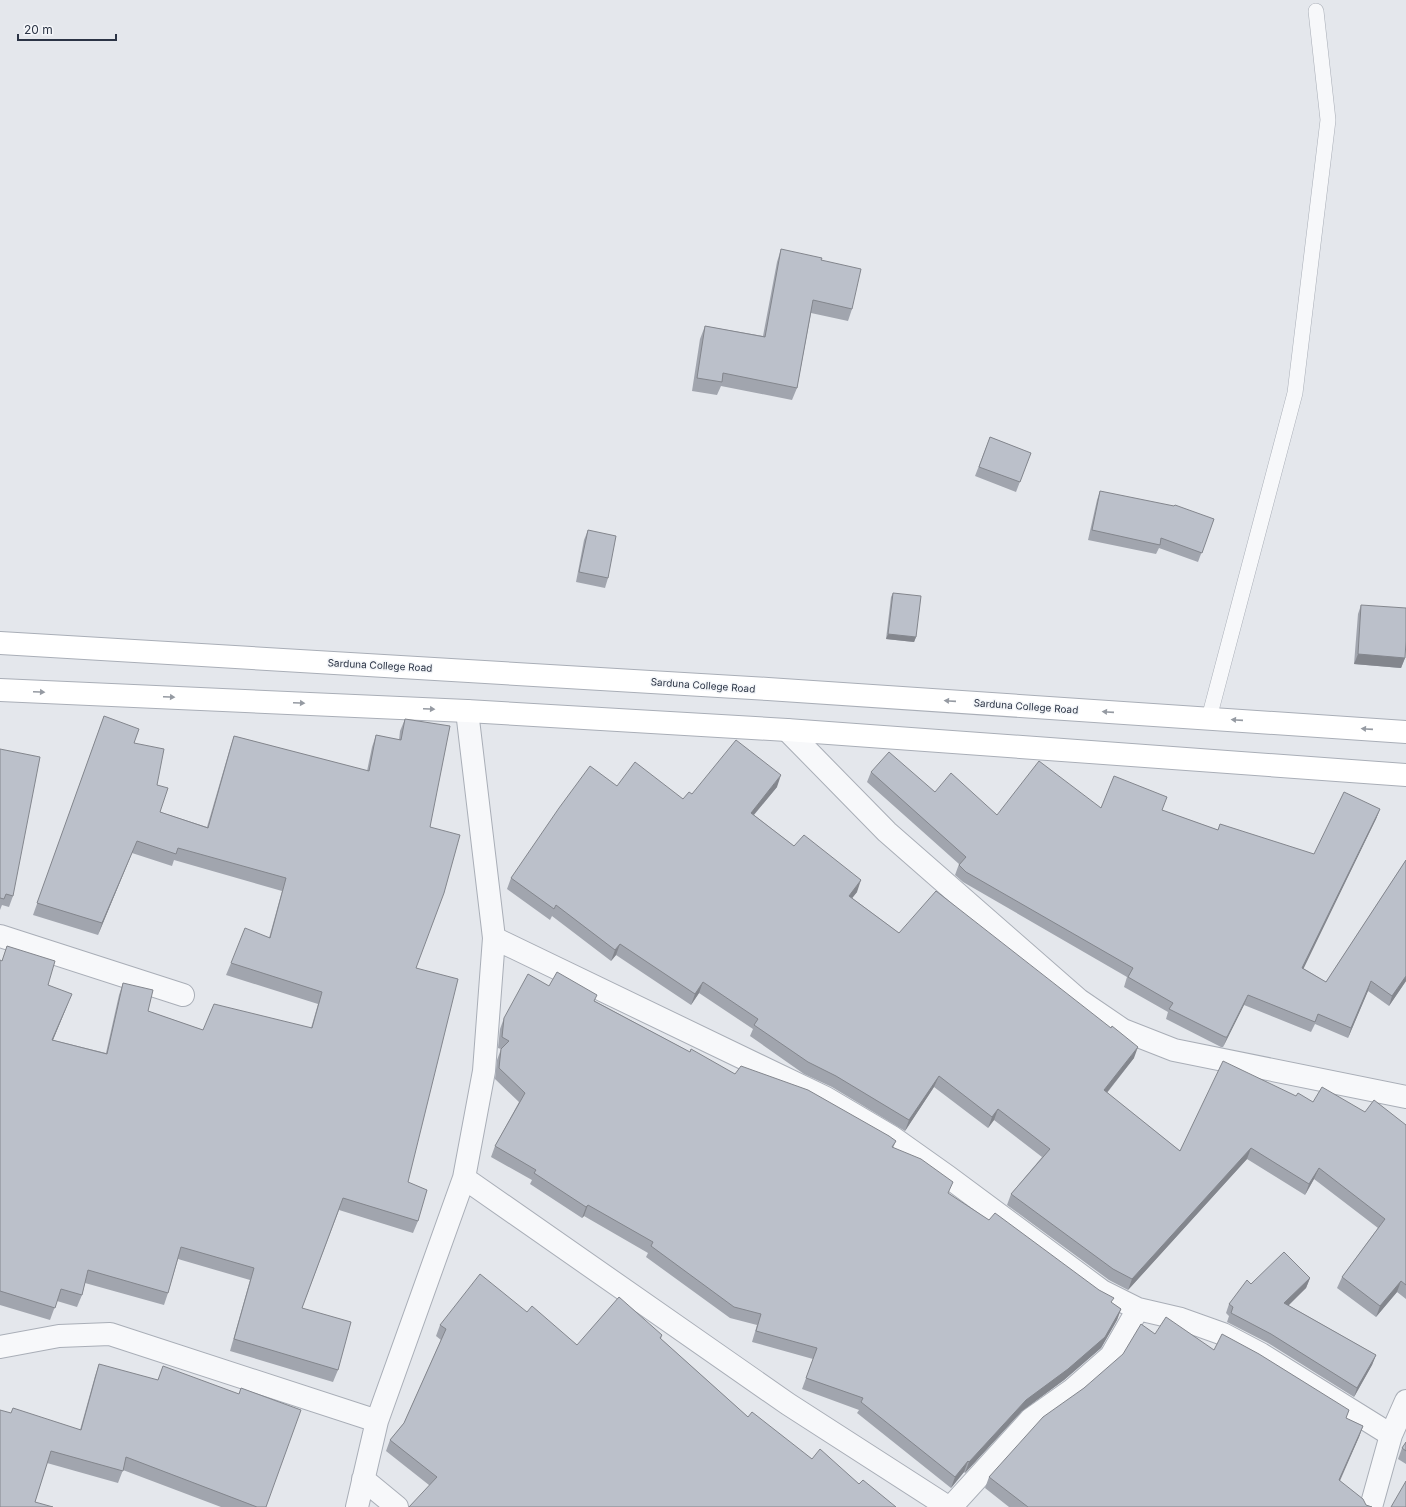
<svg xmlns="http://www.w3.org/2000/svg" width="1406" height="1507" viewBox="0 0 1406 1507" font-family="Inter,sans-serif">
  <rect width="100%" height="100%" fill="#e4e7ec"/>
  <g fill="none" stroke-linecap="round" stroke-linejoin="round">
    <defs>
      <path id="lane" d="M1209 718 1295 393 1328 120 1316 11"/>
      <path id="street" d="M787 730 887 832 1079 1000 1123 1030 1174 1050 1406 1097
        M0 936 183 995
        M494 938 826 1098 892 1137 947 1176 1102 1291 1138 1309 1181 1319 1223 1334 1261 1354 1391 1435
        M464 1178 788 1404 948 1507
        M0 1347 59 1336 110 1334 377 1421
        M363 1479 397 1507
        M357 1507 377 1421 464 1178 484 1071 494 938 467 711
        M951 1507 1031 1419 1072 1390 1111 1356 1138 1309
        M1371 1507 1391 1435 1406 1401"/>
      <path id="secondary" d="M0 643 768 689 1406 732
        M0 690 467 711 787 730 1406 775"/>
    </defs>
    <use href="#lane" stroke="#a9aeb7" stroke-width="16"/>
    <use href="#street" stroke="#a9aeb7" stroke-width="24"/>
    <use href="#secondary" stroke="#a9aeb7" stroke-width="24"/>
    <use href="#lane" stroke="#f7f8fa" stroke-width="15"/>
    <use href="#street" stroke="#f7f8fa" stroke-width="22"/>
    <use href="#secondary" stroke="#fff" stroke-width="22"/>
  </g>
  <path fill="#a1a5ae" d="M781 249 821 260 852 309 848 321 811 313 797 388 792 400 721 386 717 395 692 391 700 339 705 326 763 336 777 262Z
    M990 437 1031 453 1016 492 975 476Z
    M1100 491 1214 519 1198 562 1159 548 1156 554 1088 540 1097 500Z
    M588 530 608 578 605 588 576 582 584 540Z
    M893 593 916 637 914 642 886 639 891 597Z
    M1361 605 1405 658 1401 668 1354 664 1358 614Z
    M104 716 134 743 157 785 160 812 207 827 230 748 234 736 367 771 372 747 376 735 399 740 400 731 405 719 430 827 416 968 408 1182 418 1221 413 1233 339 1210 302 1308 338 1370 333 1382 230 1351 250 1280 178 1259 168 1293 164 1305 85 1283 82 1295 77 1307 57 1301 50 1320 0 1305V960L2 961 7 946 48 985 67 1006 53 1040 106 1053 119 995 123 983 148 1011 203 1030 311 1028 318 1004 226 975 231 963 269 938 282 891 174 860 172 866 132 853 98 935 33 915Z
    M0 749 13 896 9 907 2 905 0 910Z
    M871 772 935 792 997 815 1101 808 1162 810 1218 830 1314 854 1380 809 1376 819 1303 968 1326 982 1406 860V981L1389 1006 1368 991 1348 1038 1315 1024 1311 1032 1244 1005 1223 1047H1221L1166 1019 1168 1012 1124 987 1127 977 963 882 955 875 959 864 867 782Z
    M617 786 683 799 692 794 777 787 754 815 794 846 857 892 852 898 899 933 1134 1058 1107 1093 1180 1151 1296 1096 1313 1102 1365 1112 1406 1125V1299L1397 1292 1376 1317 1337 1288 1342 1277 1378 1228 1314 1179 1305 1195 1247 1159 1128 1290 1109 1280 1007 1205 1011 1194 1042 1157 994 1120 988 1128 934 1087 905 1131 832 1087 804 1074 750 1036 753 1029 699 993 691 1005 616 955 611 961 552 916 550 920 507 889 511 878Z
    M549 986 595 1001 690 1052 735 1074 896 1141 893 1148 948 1193 1121 1309 1117 1320 1101 1348 1064 1380 1022 1411 965 1473 964 1472 951 1488 857 1413 859 1410 802 1389 813 1359 752 1342 757 1325 730 1318 646 1257 648 1253 584 1216 582 1218 530 1184 532 1180 491 1157 495 1146 519 1102 495 1079 497 1060 501 1049 498 1048 500 1029 504 1018Z
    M1310 1278 1306 1288 1288 1305 1376 1355 1372 1365 1354 1397 1268 1343 1227 1322 1229 1316 1226 1313 1229 1304 1251 1284Z
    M527 1312 577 1345 662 1335 661 1339 748 1417 812 1459 859 1484 896 1507 429 1485 386 1451 390 1440 404 1423 441 1340 436 1336 440 1325Z
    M1155 1334 1214 1350 1349 1410 1346 1418 1363 1426 1359 1437 1340 1481 1366 1505 1372 1507H1009L985 1488 989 1477 1084 1388Z
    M99 1364 266 1507H221L123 1470 118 1483 47 1463 35 1502 0 1507 11 1413 80 1430 95 1376Z
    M1406 1442V1464L1398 1459 1402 1448Z"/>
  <path fill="#83868d" d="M888 634 916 637 914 642 886 639Z
    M1358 654 1405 658 1401 668 1354 664Z
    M781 775 777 787 746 824 751 813Z
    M1380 809 1376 819 1299 978 1302 968Z
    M137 841 132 853 98 935 102 923Z
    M861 880 857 892 845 907 849 896Z
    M620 944 616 955 611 961 615 950Z
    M1406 976V981L1389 1006 1392 996Z
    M1371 981 1368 991 1348 1038 1351 1028Z
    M703 982 699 993 691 1005 695 994Z
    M72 994 67 1006 48 1052 52 1040Z
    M1248 995 1244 1005 1223 1047 1227 1037Z
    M1138 1047 1134 1058 1100 1101 1104 1090Z
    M939 1076 934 1087 905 1131 909 1120Z
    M998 1109 994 1120 988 1128 992 1117Z
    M1251 1148 1247 1159 1128 1290 1132 1279Z
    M1319 1168 1314 1179 1305 1195 1309 1184Z
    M588 1205 584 1216 582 1218 586 1207Z
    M1310 1278 1306 1288 1281 1313 1284 1303Z
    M1401 1281 1397 1292 1376 1317 1380 1306Z
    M1121 1309 1117 1320 1101 1348 1064 1380 1022 1411 965 1473 969 1462 1026 1400Z
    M1376 1355 1372 1365 1354 1397 1357 1388Z
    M1363 1426 1359 1437 1335 1491 1339 1480Z
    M968 1461 964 1472 951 1488 955 1477Z"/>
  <path fill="#bbc0ca" stroke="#83868d" d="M781 249 822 258 821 260 861 269 852 309 813 300 797 388 723 373 722 382 697 378 705 326 765 337Z
    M990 437 1031 453 1020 482 979 467Z
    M1100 491 1174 506 1175 505 1214 519 1202 553 1161 538 1160 545 1092 530Z
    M588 530 616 536 608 578 579 572Z
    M893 593 921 596 916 637 888 634Z
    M1361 605 1406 608V641L1405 658 1358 654Z
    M104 716 139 729 134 743 164 749 157 785 168 788 160 812 208 828 234 736 369 771 376 735 401 740 405 719 450 726 430 827 460 835 444 893 416 968 458 979 408 1182 427 1190 418 1221 343 1198 302 1308 351 1322 338 1370 234 1339 254 1268 181 1247 168 1293 88 1270 82 1295 61 1289 55 1308 0 1291V960L2 961 7 946 55 961 48 985 72 994 52 1040 107 1054 123 983 153 990 148 1011 203 1030 214 1004 312 1028 322 992 231 963 245 928 270 938 286 878 178 848 176 854 137 841 102 923 37 903Z
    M736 740 781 775 751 813 794 846 804 835 861 880 849 896 899 933 936 891 1111 1028 1112 1026 1138 1047 1104 1090 1180 1151 1223 1061 1296 1096 1298 1093 1313 1102 1322 1087 1365 1112 1374 1100 1406 1125V1285L1401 1281 1380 1306 1342 1277 1385 1219 1319 1168 1309 1184 1251 1148 1132 1279 1113 1269 1011 1194 1050 1149 998 1109 992 1117 939 1076 909 1120 836 1076 808 1062 754 1025 758 1019 703 982 695 994 620 944 615 950 556 905 554 909 511 878 559 808 590 766 617 786 635 762 683 799 689 792 692 794Z
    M0 749 40 757 13 896 6 894 4 899 0 898Z
    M889 752 935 792 951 773 997 815 1039 761 1101 808 1114 776 1167 797 1162 810 1218 830 1220 824 1314 854 1344 792 1380 809 1302 968 1326 982 1406 860V976L1392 996 1371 981 1351 1028 1318 1014 1315 1022 1248 995 1227 1037H1225L1169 1009 1173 1003 1128 977 1133 968 966 872 959 865 966 857 871 772Z
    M557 972 597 995 594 1001 690 1052 691 1049 735 1074 741 1066 808 1090 889 1136 896 1141 892 1147 921 1159 953 1182 948 1193 989 1220 995 1213 1099 1290 1114 1298 1111 1302 1121 1309 1105 1337 1068 1369 1026 1400 969 1462 968 1461 955 1477 861 1402 863 1398 806 1378 817 1348 756 1331 761 1314 734 1307 651 1246 653 1242 588 1205 586 1207 534 1173 536 1170 495 1146 525 1093 499 1068 501 1049 509 1041 502 1037 504 1018 528 974 549 986Z
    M1284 1252 1310 1278 1284 1303 1376 1355 1357 1388 1271 1334 1231 1313 1233 1307 1229 1304 1247 1280 1251 1284Z
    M480 1274 527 1312 532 1306 577 1345 619 1297 662 1335 660 1338 748 1417 752 1412 812 1459 820 1449 859 1484 863 1480 896 1507H409L437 1477 390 1440 404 1423 446 1329 440 1325Z
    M1166 1317 1214 1350 1222 1334 1259 1354 1349 1410 1346 1418 1363 1426 1339 1480 1363 1499 1366 1505 1372 1507H1028L989 1477 1043 1417 1084 1388 1123 1354 1141 1324 1155 1334Z
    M99 1364 158 1380 163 1366 239 1394 241 1388 301 1410 266 1507H257L126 1457 123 1471 51 1451 35 1502 53 1507H0V1410L11 1413 13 1408 81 1430Z
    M1406 1442V1451L1402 1448Z
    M1406 1481V1507H1391Z"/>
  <defs><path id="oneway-solid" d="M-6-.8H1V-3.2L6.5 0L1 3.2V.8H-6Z"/></defs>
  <g fill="#959aa2">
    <use href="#oneway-solid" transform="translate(39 692) rotate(3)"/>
    <use href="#oneway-solid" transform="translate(169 697) rotate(3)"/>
    <use href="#oneway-solid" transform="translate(950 701) rotate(-176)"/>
    <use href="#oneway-solid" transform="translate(299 703) rotate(3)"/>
    <use href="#oneway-solid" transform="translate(429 709) rotate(3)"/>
    <use href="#oneway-solid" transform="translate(1108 712) rotate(-176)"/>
    <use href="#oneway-solid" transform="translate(1237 720) rotate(-176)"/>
    <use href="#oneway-solid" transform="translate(1367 729) rotate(-176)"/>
  </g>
  <g text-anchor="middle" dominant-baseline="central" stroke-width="3" stroke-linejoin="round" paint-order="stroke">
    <g font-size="10" fill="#2b3445" stroke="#f4f6f9">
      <text transform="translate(380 665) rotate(3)">Sarduna College Road</text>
      <text transform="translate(703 685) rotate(4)">Sarduna College Road</text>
      <text transform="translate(1026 706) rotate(4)">Sarduna College Road</text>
    </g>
  </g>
  <path d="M18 34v6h98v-6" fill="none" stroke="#2b3445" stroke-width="2"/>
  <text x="24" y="34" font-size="12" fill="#2b3445" stroke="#f4f6f9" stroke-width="3" paint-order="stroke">20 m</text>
</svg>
